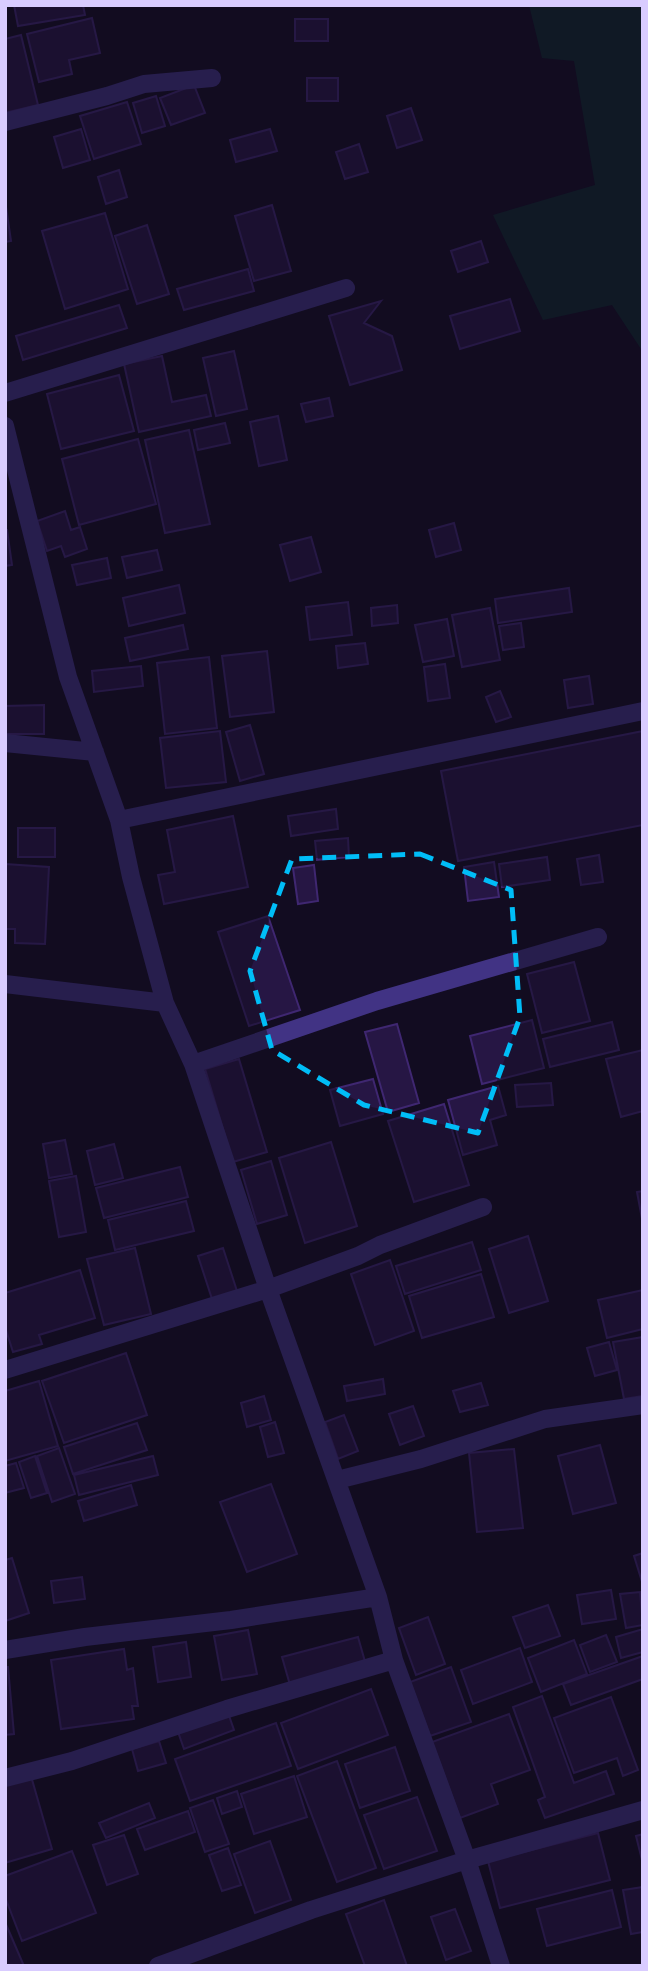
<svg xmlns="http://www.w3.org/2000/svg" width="648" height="1971" viewBox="0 0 648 1971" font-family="Helvetica,sans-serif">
  <rect width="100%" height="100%" fill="#120c21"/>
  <path fill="#0e292c" d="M529 5H643V352L612 305 543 320 493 215 595 185 574 61 542 58Z"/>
  <path fill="#261644" stroke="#3f2771" stroke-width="2" d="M14 5H83L85 15 18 26Z
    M92 18 100 53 69 60 72 74 39 82 27 34Z
    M295 19H328V41H295Z
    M21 35 38 105 5 113V39Z
    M307 78H338V101H307Z
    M194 85 205 113 171 125 160 98Z
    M156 96 165 126 142 133 133 103Z
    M127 102 141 144 94 159 80 116Z
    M411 108 422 140 397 148 387 116Z
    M81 129 90 160 63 168 54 137Z
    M270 129 277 151 236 162 230 140Z
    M359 144 368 172 345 179 336 152Z
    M119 170 127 197 106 204 98 177Z
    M5 200 11 241 5 242Z
    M272 205 291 271 254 281 235 216Z
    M105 213 128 289 65 309 42 231Z
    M147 225 169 294 137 304 115 236Z
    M481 241 488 262 458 272 451 251Z
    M248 269 254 291 184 310 177 289Z
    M510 299 520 331 460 349 450 316Z
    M381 301 364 323 392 336 402 370 350 385 329 316Z
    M119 305 127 328 23 360 16 336Z
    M234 351 247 409 216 416 203 358Z
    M162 356 172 402 206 395 211 416 139 432 124 364Z
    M119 375 134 431 61 449 47 394Z
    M329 398 333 416 306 422 301 404Z
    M278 416 287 460 259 466 250 422Z
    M225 423 230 443 198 450 194 430Z
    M189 430 210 524 165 533 145 440Z
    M138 439 156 504 79 525 62 459Z
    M65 511 71 530 80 527 87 549 65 557 61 546 47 551 37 521Z
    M454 523 461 550 436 557 429 530Z
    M5 530H7L12 565 5 566Z
    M311 537 321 572 290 581 280 545Z
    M157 550 162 570 127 578 122 557Z
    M107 558 111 578 77 585 72 565Z
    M179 585 185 613 129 626 123 598Z
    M569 588 572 612 498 623 495 599Z
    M348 602 352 635 310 640 306 607Z
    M397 605 398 623 372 626 371 608Z
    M490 608 500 660 462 667 452 615Z
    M447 619 454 656 423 662 415 625Z
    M521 623 524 647 503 650 499 626Z
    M183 625 188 649 130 661 125 638Z
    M365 643 368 664 338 668 336 646Z
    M267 651 274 712 230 717 222 656Z
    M209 657 217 728 165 734 157 663Z
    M445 664 450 698 428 701 424 667Z
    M141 666 143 686 94 692 92 671Z
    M589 676 593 704 568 708 564 680Z
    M500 691 511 717 496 722 486 697Z
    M44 705V734H5V706Z
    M250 725 264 774 240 781 226 732Z
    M220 731 226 782 166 788 160 738Z
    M643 731V825L458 861 441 771Z
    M336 809 338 829 291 836 288 816Z
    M233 816 248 887 164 904 158 875 175 872 167 830Z
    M18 828H55V857H18Z
    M348 838 349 857 317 860 315 841Z
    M599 855 603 882 581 885 577 859Z
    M547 857 550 880 502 887 499 864Z
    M494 862 499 897 468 901 464 867Z
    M5 864 49 867 45 944 15 943V929H5Z
    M314 865 318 901 298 904 293 868Z
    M268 916 300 1010 249 1026 218 932Z
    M574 962 590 1021 542 1033 527 974Z
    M532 1020 544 1068 482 1084 470 1036Z
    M612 1022 619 1050 550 1067 543 1039Z
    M397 1024 419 1103 388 1112 365 1032Z
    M643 1050V1111L621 1117 606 1059Z
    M239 1059 267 1152 233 1162 205 1069Z
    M373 1079 383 1114 340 1126 330 1090Z
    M551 1083 553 1105 517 1107 515 1085Z
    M498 1086 506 1115 490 1120 497 1145 463 1155 448 1100Z
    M444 1104 469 1185 414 1202 388 1121Z
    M65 1140 72 1174 49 1178 43 1144Z
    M331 1142 357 1226 305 1243 279 1158Z
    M114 1144 123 1178 95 1185 87 1151Z
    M271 1161 287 1215 257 1224 241 1170Z
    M180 1167 188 1197 104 1218 96 1188Z
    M76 1176 86 1232 59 1237 49 1181Z
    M643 1191V1224L637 1192Z
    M186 1201 194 1231 115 1250 108 1220Z
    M528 1236 548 1301 509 1313 489 1249Z
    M472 1242 481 1270 405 1294 396 1266Z
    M135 1248 151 1314 104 1325 87 1259Z
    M223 1248 237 1291 212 1299 198 1256Z
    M390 1260 414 1331 375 1345 351 1274Z
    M80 1270 95 1318 39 1335 42 1344 13 1352 5 1327V1293Z
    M481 1274 494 1317 422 1338 409 1296Z
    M643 1290V1329L607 1338 598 1300Z
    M643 1337V1396L624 1399 613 1342Z
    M609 1342 617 1370 595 1376 587 1348Z
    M126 1353 147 1415 64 1443 42 1381Z
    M383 1379 385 1394 347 1401 344 1386Z
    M39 1381 58 1446 5 1461V1391Z
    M481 1383 488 1405 460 1412 453 1391Z
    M264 1396 271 1420 247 1427 241 1403Z
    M413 1406 424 1436 400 1445 389 1414Z
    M344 1415 358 1451 338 1459 325 1422Z
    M275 1422 284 1453 268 1457 260 1427Z
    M137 1423 147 1450 73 1474 64 1447Z
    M600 1445 616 1503 573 1514 558 1456Z
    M59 1448 75 1494 52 1502 37 1456Z
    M514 1449 523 1528 477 1532 469 1453Z
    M35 1456 47 1493 31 1498 19 1462Z
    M153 1456 158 1475 79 1495 74 1475Z
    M16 1463 24 1488 5 1493V1466Z
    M271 1484 297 1554 247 1572 220 1502Z
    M131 1485 137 1505 84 1521 78 1501Z
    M643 1553V1585L634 1556Z
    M12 1558 29 1613 5 1621V1560Z
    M82 1577 85 1599 54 1603 51 1581Z
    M611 1590 616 1619 582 1624 577 1595Z
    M640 1592 643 1625 626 1628 620 1594Z
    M548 1605 560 1636 525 1648 513 1617Z
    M428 1617 445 1664 416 1675 399 1628Z
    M643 1629V1652L621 1658 616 1637Z
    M248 1630 257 1674 222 1680 214 1636Z
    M606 1635 617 1662 590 1672 580 1645Z
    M358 1637 366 1665 290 1685 282 1657Z
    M574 1640 587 1674 541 1692 528 1658Z
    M186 1642 191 1677 158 1682 153 1647Z
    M520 1648 532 1682 473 1704 461 1670Z
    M124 1649 127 1670 133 1668 138 1706H132L134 1719 61 1729 51 1660Z
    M643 1656V1679L571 1705 563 1684Z
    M5 1667H8L14 1734 5 1735Z
    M451 1667 471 1722 430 1736 410 1682Z
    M371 1689 388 1735 298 1769 281 1723Z
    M542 1696 574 1783 606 1771 614 1794 545 1818 538 1800 545 1797 513 1707Z
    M611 1697 638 1770 623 1776 617 1758 574 1773 554 1718Z
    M227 1710 234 1730 184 1749 177 1729Z
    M509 1714 530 1770 491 1784 498 1804 460 1818 432 1742Z
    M276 1723 291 1766 190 1801 175 1759Z
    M159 1741 166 1763 138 1771 132 1749Z
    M395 1747 410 1791 360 1808 345 1764Z
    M337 1761 376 1868 337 1882 297 1776Z
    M31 1776 52 1849 5 1863V1783Z
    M294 1776 307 1817 254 1834 241 1794Z
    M237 1791 242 1807 222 1814 217 1798Z
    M417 1797 437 1851 384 1869 364 1815Z
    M213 1800 229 1844 205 1852 190 1808Z
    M149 1803 155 1818 106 1838 99 1823Z
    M188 1811 195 1832 145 1850 137 1829Z
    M598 1833 610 1880 500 1908 488 1861Z
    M643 1834V1864L636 1836Z
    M124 1835 138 1874 107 1885 93 1845Z
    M270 1841 291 1900 255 1913 234 1854Z
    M228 1848 241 1885 222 1891 209 1855Z
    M72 1851 96 1913 22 1941 5 1897V1876Z
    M643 1887V1932L631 1934 623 1890Z
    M612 1890 621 1927 547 1946 537 1909Z
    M384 1900 407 1966H365L346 1914Z
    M455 1909 471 1951 446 1960 431 1917Z
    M5 1922 24 1966H5Z"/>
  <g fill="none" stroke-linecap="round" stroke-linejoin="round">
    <path stroke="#413384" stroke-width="18" d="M5 122 107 96 144 84 212 78
      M5 393 346 288
      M5 426 68 677 119 820 131 877 165 1003 193 1064 268 1289 378 1597 394 1660 467 1860 501 1966
      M5 743 95 752
      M119 820 643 711
      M5 984 165 1003
      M193 1064 377 1001 598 937
      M5 1370 268 1289 358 1256 380 1245 483 1207
      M337 1480 421 1459 545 1419 643 1405
      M5 1650 85 1637 231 1620 378 1597
      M5 1778 72 1761 227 1709 394 1660
      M158 1966 311 1910 467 1860 643 1810"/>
  </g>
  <path d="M0 0H648V1971H0ZM420 854 511 890 520 1017 478 1133 364 1105 272 1050 250 971 292 859Z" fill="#120c21" fill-opacity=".55" fill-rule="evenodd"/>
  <path fill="none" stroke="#00bdf7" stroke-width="5" stroke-dasharray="14 9" stroke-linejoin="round" d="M420 854 511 890 520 1017 478 1133 364 1105 272 1050 250 971 292 859Z"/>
  <rect width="648" height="1971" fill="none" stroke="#d9ccff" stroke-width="14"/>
</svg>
